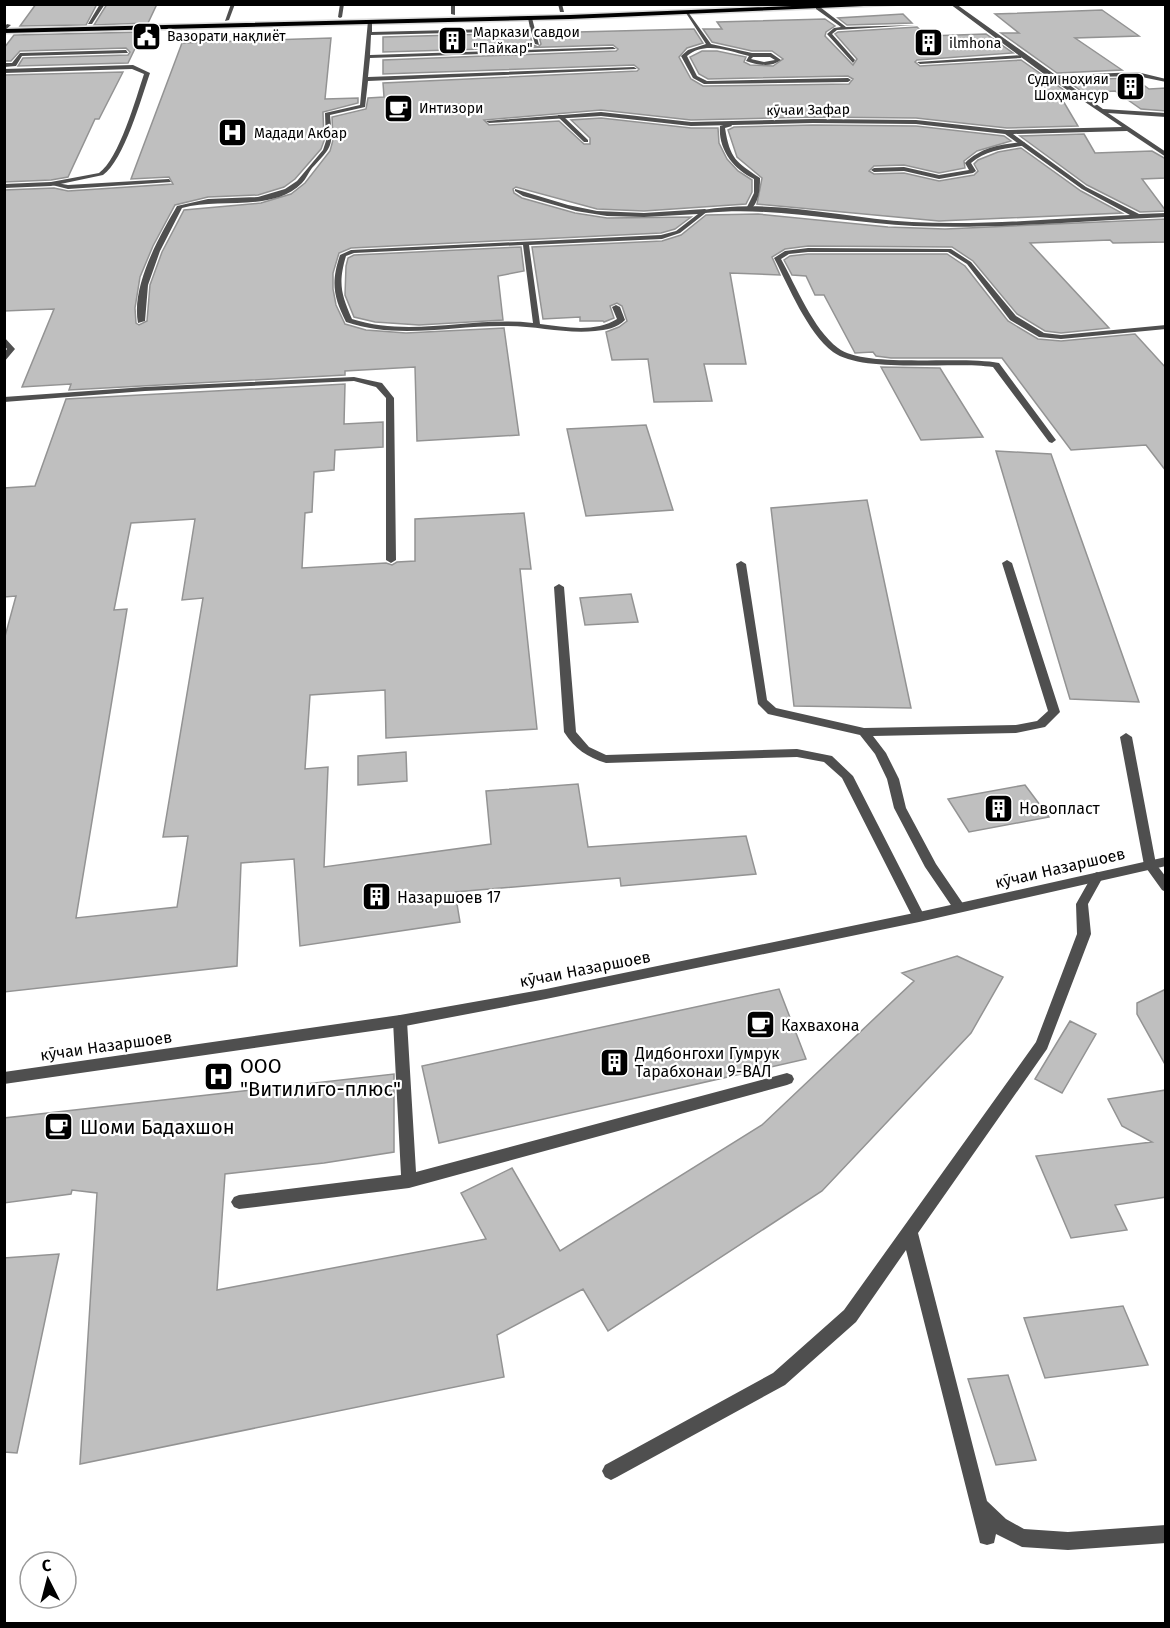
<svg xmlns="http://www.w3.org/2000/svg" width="1170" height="1628" viewBox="0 0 1170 1628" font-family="'Fira Sans',sans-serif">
  <rect width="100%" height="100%" fill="#fff"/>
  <path fill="#bfbfbf" stroke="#939393" stroke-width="1.5" fill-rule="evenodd" d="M36 4H97L86 25 20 26Z
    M107 4H157L148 23 94 25Z
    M1102 10 1139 36 1075 38 1122 70 1057 73 1001 33H1019L995 14Z
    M903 14 912 23 847 25 838 18Z
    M825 19 835 26 826 32 825 36 853 65 857 59 835 34 838 32 917 27 927 36 986 34 1013 53 917 60 915 62 920 66 1021 60 1068 93 1059 94 1078 126 1007 128 916 118 813 117 691 120 601 110 484 120 489 125 559 121 584 144H590V138L571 120 601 118 691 128H718L719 143 727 159 738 171 752 180V192L746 204 644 211 597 209 516 187 513 189 514 193 522 198 575 213 607 218 691 217 675 229 661 233 351 248 339 253 333 273V289L336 305 345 324 366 330 406 333 504 328 519 435 417 441 415 367 345 371V375L69 390 71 384 22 387 54 309 4 311V190L54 188 68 191 173 184 169 177 131 179 182 43 331 38 325 99 358 98V103L323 112 324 141 321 149 295 179 284 187 258 195 208 197 175 205 153 246 140 277 135 308 136 323 139 325 147 321 150 285 162 252 184 210 261 203 291 194 305 183 330 151 333 140 332 117 366 109 368 98 384 97 383 83 637 71 639 69 634 65 383 74V60L616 51 618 49 613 45 383 52V37L529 33 533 45 538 47 541 44 538 33 694 29 703 43 687 48 679 57 691 79 703 86 849 84 853 79 848 76 708 79 699 74 690 57 702 51H717L746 57 744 62 750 65 773 66 783 59 772 51H752L712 42 703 29H722L717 22Z
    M143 32 128 63 18 66 23 58 128 55 130 52 126 48 20 51 11 61H4V48L14 35Z
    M123 72 99 119H95L68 177 51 180 4 182V75Z
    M1134 78 1149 89 1166 88V111L1141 109 1115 91 1084 93 1066 80Z
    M813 125 916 126 1004 136 1011 141 977 151 964 161 965 168 939 173 904 165 874 166 869 171 874 174 904 173 939 181 974 175 978 171 974 164 978 160 998 152 1021 148 1081 191 1122 213 939 221 757 204 762 178 737 157 728 130 734 127Z
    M1084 134 1095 153 1152 151 1166 159V178L1142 179 1166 211 1140 212 1087 185 1020 136Z
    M758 214 888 227 945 229 1166 219V242L1113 243 1110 240 1030 243 1109 328 1061 333 1045 331 1017 314 973 261 952 247 808 246 785 249 772 257 780 275 730 273 746 364H704L712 401 654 402 648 359 612 360 606 332 619 327 627 321 622 306 617 303 610 306 614 318 604 322 603 321H580V317L543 319 532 247 662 241 681 235 706 215Z
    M521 247 524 271 498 276 503 320 419 325 375 322 354 317 345 295 346 266 348 258 354 255Z
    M808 254H947L965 266 1008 321 1038 339 1061 341 1135 334 1166 368V471L1146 445 1071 450 1002 358H891L876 356 873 352 855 353 824 295H815L806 276 792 275 784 260 790 256Z
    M881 367 940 368 983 437 921 440Z
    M345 384 344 424 383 422V447L335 450 334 470 314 472 312 512 305 513 302 568 386 563 392 565 397 562 415 561V519L524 513 531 569H520L537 729 386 738 385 690 310 695 305 769 328 767 324 867 491 844 486 791 578 784 588 847 746 836 756 874 621 886 620 878 455 892 460 922 300 946 294 859 241 863 237 966 4 992V640L16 596 4 597V488L35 486 66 399ZM195 519 182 600 203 598 163 837 188 836 177 907 76 918 127 609 114 610 131 523Z
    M646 425 673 510 586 516 567 429Z
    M996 451 1051 454 1139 702 1070 699Z
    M867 500 911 708 794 706 771 508Z
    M631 594 638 622 585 625 580 598Z
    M406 752 407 781 358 785V756Z
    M1025 785 1049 817 969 832 948 799Z
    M957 956 1003 977 971 1033 822 1191 608 1331 583 1289 497 1335 504 1377 80 1464 97 1193 72 1190 71 1194 4 1203V1118L394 1074V1152L324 1163 225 1174 217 1290 486 1239 461 1193 512 1168 560 1251 762 1125 914 981 902 973Z
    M779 989 806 1059 439 1143 422 1066Z
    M1166 989V1066L1137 1014V1003Z
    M1070 1021 1096 1034 1062 1093 1035 1079Z
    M1166 1090V1197L1115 1205 1127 1230 1071 1238 1036 1156 1152 1142 1122 1126 1108 1099Z
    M59 1254 17 1453 4 1452V1258Z
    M1123 1306 1148 1365 1045 1378 1024 1318Z
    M1008 1375 1036 1460 996 1465 968 1379Z"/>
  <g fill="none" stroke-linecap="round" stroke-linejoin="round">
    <defs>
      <path id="highway" d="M839 4H909L570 19 4 33V29L570 15Z"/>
    </defs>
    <use href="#highway" stroke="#dbdbdb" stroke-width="3"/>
    <path fill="#4f4f4f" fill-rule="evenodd" d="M100 4H105L92 24H88Z
      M231 4H235L229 20 225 21Z
      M340 4H344L342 17 340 18 338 17Z
      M451 4H455V15L451 14Z
      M558 4H562L564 12H560Z
      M816 7H820L846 27 916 25 837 30 832 34 855 60 853 63 827 34 834 28 841 27 816 9Z
      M688 12 711 44 752 53H771L781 60C770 68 758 65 746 61L749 56C728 51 705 41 687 56L697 76 707 81 848 78 851 80 848 82 704 84 693 78 681 56 688 50 706 44 686 13ZM753 57H770L775 60 764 62 751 59Z
      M530 17 532 18 539 45 535 44 531 31 371 35 370 55 613 47 616 49 370 58 368 77 634 67 637 69 368 81 365 107 330 115C333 147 333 145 312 168 308 173 306 179 302 183 272 213 219 197 182 208L160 251 148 285 145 321 138 323C131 286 159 237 177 206L208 199 258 197 285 189 297 181 323 150 326 141 325 113 360 105 368 21 372 22V32L530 28 528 18Z
      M126 50 128 53 22 56 16 66 4 67V63H12L20 53Z
      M1023 55 1021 58 920 64 917 62Z
      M1137 72 1166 79V82L1137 76 1050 78 1047 76Z
      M558 115H562L588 140V142H584L558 117Z
      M730 123 732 126 725 128C730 159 736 162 760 178 760 190 759 203 749 211L746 209 754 193V179C733 169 718 149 720 126Z
      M1024 142 1026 145C1006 149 987 149 971 163L976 171 973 173 939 179 904 171 874 172 871 170 874 168 904 167 939 175 969 170 965 163C981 147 1003 144 1024 142Z
      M169 179 171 182 68 189 48 184 51 182 68 185Z
      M515 189 568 205 597 211 644 213 705 209 708 211 680 233 662 239 529 245 540 324C565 327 595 333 617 319L612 307 616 305 620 307 625 320C617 328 606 330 595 331 566 334 537 326 507 326 453 325 399 340 346 322 333 296 331 282 340 255L351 250 661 235 676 231 698 214 644 217 607 216 576 211 523 196 515 191ZM523 245 533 323C473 316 411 338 352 319 341 294 338 283 346 256L354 253Z
      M808 248 951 249 971 262 1016 316 1044 333 1061 335 1166 325V329L1061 339 1039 337 1010 320 967 264 948 252H808L789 254 781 259C796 286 813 329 838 348 865 369 960 355 999 363L1056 440 1052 443 1049 442 993 367C953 361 863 374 833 352 807 332 789 287 774 258L785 251Z
      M4 337 15 349 4 362V353L7 349 4 345Z
      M354 377 382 383 394 398 396 560 391 563 386 560V398L376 387 354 381 145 391 4 402V397L145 387Z
      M1007 560 1012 563 1060 712 1045 727 1016 733 873 736 886 753 899 779 906 808 936 864 966 908 965 911H955L925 867 894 808 887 779 875 754 860 735 768 714 758 704 736 564 741 561 746 564 767 700 776 708 864 728 1016 725 1037 721 1048 711 1002 563Z
      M559 584 564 587 576 732 589 747 606 755 797 749 832 756 853 776 925 917 924 920H914L842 778 824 762 797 757 606 763C587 757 575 749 564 732L554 587Z
      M1126 733 1132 737 1156 864 1166 877V892L1162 890 1144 865 1120 737Z
      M1097 872 1101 874 1103 877 1088 904 1091 934 1047 1049 918 1233 987 1501 1006 1519 1024 1529 1068 1532 1166 1525V1543L1068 1550 1022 1547 996 1534 994 1543 987 1545 980 1543 906 1250 856 1322 785 1385 617 1477 611 1480 605 1477 602 1471 605 1465 773 1373 844 1310 1036 1042 1077 934 1076 904 1093 874Z
      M400 1015 405 1017 407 1021 416 1172 787 1073 792 1075 794 1079 792 1083 787 1085 409 1188 239 1209 234 1207 231 1202 234 1197 239 1195 401 1175 393 1021 395 1017Z"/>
    <path fill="#4f4f4f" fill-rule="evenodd" d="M950 4H956L1103 109 1166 113V117L1108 113 1166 152V157L1127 131 1013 134 1086 187 1139 214 1166 213V217C1082 221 998 229 914 226 844 223 776 206 705 213L703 212V210C771 198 843 218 912 222 984 226 1058 218 1130 215L1082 189 1005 134 916 124 813 123 691 126 601 116 489 123 486 121 601 112 691 122 813 119 916 120 1007 130 1122 127 1048 77Z
      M7 24 11 25 4 31V27Z
      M133 65 150 73C141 99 124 160 103 175L51 186 4 188V184L51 182 99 173C119 159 136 98 144 74L132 69 4 73V69Z
      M1166 857V866L919 922 546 999 400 1027 4 1084V1072L400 1015 546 989 919 912Z"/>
    <use href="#highway" fill="#000" fill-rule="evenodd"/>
  </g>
  <defs>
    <symbol id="civic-square" viewBox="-11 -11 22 22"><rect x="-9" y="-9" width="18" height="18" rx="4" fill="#000" stroke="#fff"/><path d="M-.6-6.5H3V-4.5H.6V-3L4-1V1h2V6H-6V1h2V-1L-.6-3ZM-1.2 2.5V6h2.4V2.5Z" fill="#fff"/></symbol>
    <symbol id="building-square" viewBox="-11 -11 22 22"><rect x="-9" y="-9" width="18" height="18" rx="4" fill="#000" stroke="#fff"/><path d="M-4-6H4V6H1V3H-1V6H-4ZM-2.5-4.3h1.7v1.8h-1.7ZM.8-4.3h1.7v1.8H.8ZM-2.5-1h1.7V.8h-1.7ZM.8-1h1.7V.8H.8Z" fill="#fff"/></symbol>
    <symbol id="cafe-square" viewBox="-11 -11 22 22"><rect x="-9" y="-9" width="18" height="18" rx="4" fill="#000" stroke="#fff"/><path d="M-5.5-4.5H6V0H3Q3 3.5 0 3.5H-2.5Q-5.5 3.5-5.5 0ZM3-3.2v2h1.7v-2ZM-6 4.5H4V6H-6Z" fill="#fff"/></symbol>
    <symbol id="hospital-square" viewBox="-11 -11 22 22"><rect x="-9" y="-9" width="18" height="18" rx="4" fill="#000" stroke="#fff"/><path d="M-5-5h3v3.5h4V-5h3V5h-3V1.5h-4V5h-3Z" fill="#fff"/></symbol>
  </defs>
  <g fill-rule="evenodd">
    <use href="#civic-square" x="130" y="20" width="33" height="33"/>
    <use href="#building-square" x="436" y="24" width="33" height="33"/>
    <use href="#building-square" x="912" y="26" width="33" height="33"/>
    <use href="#building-square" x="1114" y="70" width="33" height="33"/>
    <use href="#cafe-square" x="382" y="92" width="33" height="33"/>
    <use href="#hospital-square" x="216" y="116" width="33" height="33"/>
    <use href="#building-square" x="982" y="792" width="33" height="33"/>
    <use href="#building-square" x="360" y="880" width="33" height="33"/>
    <use href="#cafe-square" x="744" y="1008" width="33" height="33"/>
    <use href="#building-square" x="598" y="1046" width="33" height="33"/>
    <use href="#hospital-square" x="202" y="1060" width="33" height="33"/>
    <use href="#cafe-square" x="42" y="1110" width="33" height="33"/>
  </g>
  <g text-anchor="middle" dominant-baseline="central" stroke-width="4.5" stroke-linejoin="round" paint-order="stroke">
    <g font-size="14" fill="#000" stroke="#fff" text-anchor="start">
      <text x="473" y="32">Маркази савдои<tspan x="473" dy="16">"Пайкар"</tspan></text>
      <text x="167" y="36">Вазорати нақлиёт</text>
      <text x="949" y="43">ilmhona</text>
      <text x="1109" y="79" text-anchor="end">Суди ноҳияи<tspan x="1109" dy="16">Шоҳмансур</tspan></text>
      <text x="419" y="108">Интизори</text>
      <text x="254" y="133">Мадади Акбар</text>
    </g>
    <g font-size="14" fill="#000" stroke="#fff">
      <text transform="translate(808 110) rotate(-1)">кӯчаи Зафар</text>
    </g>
    <g font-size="16" fill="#000" stroke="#fff" text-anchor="start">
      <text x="1019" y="808">Новопласт</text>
      <text x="397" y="897">Назаршоев 17</text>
      <text x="781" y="1025">Кахвахона</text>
      <text x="635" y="1053">Дидбонгохи Гумрук<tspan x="635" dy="18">Тарабхонаи 9-ВАЛ</tspan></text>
    </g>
    <g font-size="16" fill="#000" stroke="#fff">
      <text transform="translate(1060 868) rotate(-13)">кӯчаи Назаршоев</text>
      <text transform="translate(585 969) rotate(-11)">кӯчаи Назаршоев</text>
      <text transform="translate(106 1046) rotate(-8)">кӯчаи Назаршоев</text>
    </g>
    <g font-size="20" fill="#000" stroke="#fff" text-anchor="start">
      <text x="240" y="1066">ООО<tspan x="240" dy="23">"Витилиго-плюс"</tspan></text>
      <text x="80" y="1127">Шоми Бадахшон</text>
    </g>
  </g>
  <rect width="1170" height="1628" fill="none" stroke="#000000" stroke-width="12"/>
  <g transform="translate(48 1580) rotate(354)"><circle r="28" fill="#ffffff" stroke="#999999" stroke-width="1.5"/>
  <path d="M0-4.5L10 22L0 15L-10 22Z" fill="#000000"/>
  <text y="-9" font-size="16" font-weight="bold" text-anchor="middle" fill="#000000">С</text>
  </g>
</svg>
